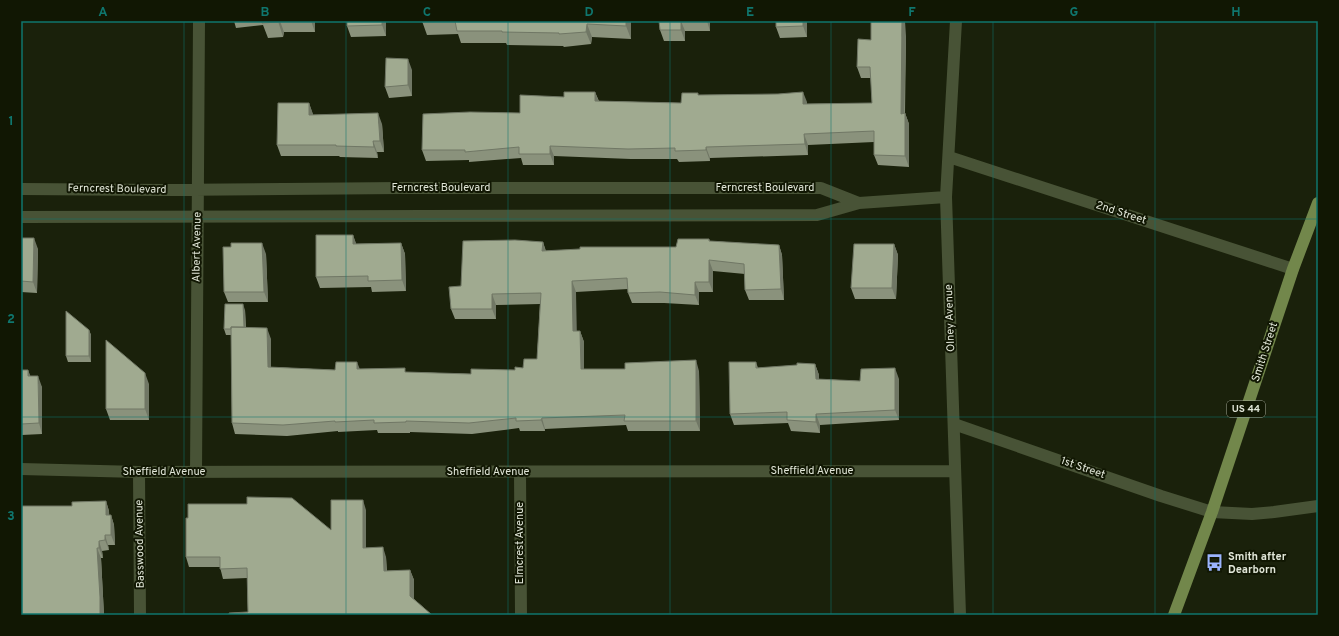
<svg xmlns="http://www.w3.org/2000/svg" width="1339" height="636" viewBox="0 0 1339 636" font-family="Overpass,sans-serif">
  <rect width="100%" height="100%" fill="#1a210b"/>
  <g fill="none" stroke-linecap="round" stroke-linejoin="round">
    <path stroke="#485336" stroke-width="12" d="M956 21 946 197 960 615
      M949 157 1293 269
      M21 189 163 190 401 188H821L859 203
      M21 217 817 215 859 203 946 197
      M954 424 1161 496 1212 512 1252 514 1274 512 1318 506
      M21 469 139 472 954 471
      M139 472 140 615
      M196 472 199 21
      M520 472 521 615"/>
    <path stroke="#72874b" stroke-width="12" d="M1174 615 1212 512 1293 269 1318 203"/>
  </g>
  <path fill="#8a927c" d="M234 21H315V32H284L283 37 268 38 263 25 236 28Z
    M347 21H386V36L351 37 347 26Z
    M422 21H631V39L592 37 591 44 564 47 563 46 507 45 506 43H461L458 34 427 35Z
    M659 21H710V31H685V41H664L660 30Z
    M807 21V37L780 38 776 27Z
    M906 36 905 113 909 124V167L878 165 874 155V142L808 145V155L710 158V161L679 162 677 159H631L554 156V165H523L521 158 469 162V160L426 161 422 150 564 97 595 92 599 101 681 103 698 93V95L807 102V104L872 103 871 78H861L857 67 871 40Z
    M412 70V96L389 98 385 87Z
    M309 103 313 115 382 124 384 152H377L378 158 340 157 339 156H281L277 145Z
    M353 235 356 244 401 243 405 254 406 291 372 292 371 287 320 288 316 277Z
    M21 238 38 249 37 293 21 292Z
    M709 239 710 241 779 245 782 255 784 300H749L745 290V274L713 271V292H699V305L664 303H632L628 293V289L576 292V331H580L584 342V369L699 371 700 431H628L626 425 545 429V431H520L519 428 472 434 410 432V433H378L377 430 338 432V431L287 436 235 434 232 423 231 335H226L224 329 245 310 246 327 271 339V367L335 370 360 369 407 372 471 374 515 370 523 368 537 359 540 304 496 305V319H455L451 309 461 286 543 242 546 251 676 247Z
    M894 244 898 255 896 299H855L851 288Z
    M266 254 268 302H228L224 292Z
    M89 330 91 335V362H68L66 356Z
    M756 362 758 368 815 364 819 375V379L860 381 899 379V420L820 425V433L791 431 788 423 734 425 730 414Z
    M21 370H28L30 376 42 387V434L22 435 21 433Z
    M149 384V420H110L106 409Z
    M106 501 109 511V515H111L114 525 115 545H108L109 550 102 551 103 558H101L104 615H21L72 506Z
    M366 510V548L386 557 387 571 410 570 414 580V599L432 615H229L248 612 247 578 223 579 220 567H189L186 557 331 530Z"/>
  <path fill="#707765" d="M278 21H280L284 32 283 37Z
    M311 21H315V32Z
    M382 21H386V36L382 25Z
    M626 21H631V39L626 26Z
    M681 21 685 31V41L681 30Z
    M707 21H710V31Z
    M803 21H807V37L803 26Z
    M902 21H905L906 36 904 124 901 114Z
    M587 24 592 37 591 44 586 32Z
    M408 59 412 70V96L408 85Z
    M595 92 599 102 595 101Z
    M803 92 807 102V114L803 104Z
    M309 103 313 114V126L309 115Z
    M378 113 382 124 384 152 380 141Z
    M905 113 909 124V167L905 156Z
    M804 134 808 145V155L805 144Z
    M373 141 377 152 378 158 374 147Z
    M550 146 554 156V165L550 154Z
    M706 147 710 158V161L706 150Z
    M353 235 357 246 353 244Z
    M34 238 38 249 37 293 33 282Z
    M543 242 546 253 542 251Z
    M262 243 266 254 268 302 264 292Z
    M401 243 405 254 406 291 402 280Z
    M894 244 898 255 896 299 892 288Z
    M779 245 782 255 784 300 781 289Z
    M709 260 713 271V292L709 282Z
    M572 281 576 292 577 341 573 331Z
    M695 282 699 292V305L695 295Z
    M492 294 496 305V319L492 309Z
    M243 304 245 310 246 335 244 330Z
    M267 328 271 339V378L268 367Z
    M89 330 91 335V362L89 356Z
    M580 331 584 342V379L581 369Z
    M696 360 699 371 700 431 696 421Z
    M357 362 361 372 357 369Z
    M815 364 819 375V390L816 379Z
    M895 368 899 379V420L895 410Z
    M28 370 32 380 28 376Z
    M145 373 149 384V420L145 409Z
    M38 376 42 387V434L39 423Z
    M816 414 820 425V433L816 422Z
    M542 418 545 429V431L541 420Z
    M363 500 366 510V558L363 548Z
    M106 501 109 511 110 525 106 515Z
    M111 515 114 525 115 545 111 535Z
    M105 535 108 545 109 550 105 540Z
    M99 541 102 551 103 558 99 548Z
    M383 547 386 557 387 581 384 571Z
    M97 548 101 558 104 615H100Z
    M410 570 414 580V606L410 596Z"/>
  <path fill="#a0aa90" stroke="#707765" d="M262 21H278V22L262 23Z
    M347 21H382V25L347 26Z
    M422 21H450L422 22Z
    M455 21H626V26L587 24 586 32 559 34V33L502 32V31H457Z
    M659 21H681V30H660Z
    M776 21H803V26L776 27Z
    M871 21H902L901 114 905 113V156L874 155V131L804 134 805 144 706 147V150L675 151V148L628 149 550 146V154H519V147L465 152V150H422L423 114 470 112 520 113V95L564 97V92H595V101L681 103 682 93H698V95L778 94 803 92V104L872 103 870 67H857L858 39 871 40Z
    M386 58 408 59V85L385 87Z
    M278 103H309V115L378 113 380 141H373L374 147 336 146V145H277Z
    M316 235H353V244L401 243 402 280 368 281V276L316 277Z
    M21 238H34L33 282 21 281Z
    M678 239H709V241L779 245 781 289 745 290 744 264 709 260V282H695V295L660 292 628 293 627 278 572 281 573 331H580L581 369H625V363L696 360V421H624L625 415 542 418 541 420 516 421V418L469 423 406 421V422L374 423V420L335 422V421L283 425 232 423 231 327 267 328 268 367 335 370 336 362H357V369L405 368V372L471 374V369L515 370V367L523 368 524 359H537L541 293 492 294V309H451L449 287 461 286 463 241 515 240 543 242 542 251 580 249V247H676Z
    M231 243H262L264 292H224L223 247H231Z
    M854 244H894L892 288H851Z
    M225 304H243L244 327H231V329H224Z
    M66 311 89 330V356H66Z
    M106 340 145 373V409H106Z
    M729 362H756V368L797 365V363L815 364 816 379 860 381 861 369 895 368V410L816 414V422L787 420V412L730 414Z
    M21 370H28V376H38L39 423 21 424Z
    M247 497 292 498 331 530V500H363V548L383 547 384 571 410 570V596L432 615H166H229V613L248 612 247 568 220 569V557H186V518H188V504H247Z
    M106 501V515H111V535H105V540L99 541V548H97L100 597V615H21V506H72V502Z"/>
  <path fill="none" stroke="#0f766e" stroke-width="1" stroke-opacity="0.55" d="M184 21V615M346 21V615M508 21V615M670 21V615M831 21V615M993 21V615M1155 21V615M21 219H1318M21 417H1318"/>
  <defs>
    <symbol id="bus-bare" viewBox="-9 -9 18 18"><path d="M-5-6H5V4H4V6H2V4H-2V6H-4V4H-5ZM-3.5-4V0h7V-4ZM-3.5 1.2v1.5H-2V1.2ZM2 1.2v1.5H3.5V1.2Z" fill="#9bb4fd" stroke="#111703" stroke-width="2.5" paint-order="stroke"/></symbol>
  </defs>
  <g fill-rule="evenodd">
    <use href="#bus-bare" x="1202" y="550" width="25" height="25"/>
  </g>
  <g text-anchor="middle" dominant-baseline="central" stroke-width="4" stroke-linejoin="round" paint-order="stroke">
    <rect fill="#111703" stroke="#a3a898" stroke-width="1" x="1227" y="401" width="38" height="16" rx="3"/>
    <g font-size="10" font-weight="bold" fill="#e1e6d8">
      <text x="1246" y="409">US 44</text>
    </g>
    <g font-size="11" fill="#e1e6d8" stroke="#111703">
      <text x="441" y="188">Ferncrest Boulevard</text>
      <text x="765" y="188">Ferncrest Boulevard</text>
      <text transform="translate(117 189) rotate(1)">Ferncrest Boulevard</text>
      <text transform="translate(1121 213) rotate(18)">2nd Street</text>
      <text transform="translate(197 247) rotate(-89)">Albert Avenue</text>
      <text transform="translate(950 318) rotate(-92)">Olney Avenue</text>
      <text transform="translate(1265 352) rotate(-72)">Smith Street</text>
      <text transform="translate(1083 468) rotate(19)">1st Street</text>
      <text x="812" y="471">Sheffield Avenue</text>
      <text x="164" y="472">Sheffield Avenue</text>
      <text x="488" y="472">Sheffield Avenue</text>
      <text transform="translate(520 543) rotate(-90)">Elmcrest Avenue</text>
      <text transform="translate(140 544) rotate(-91)">Basswood Avenue</text>
    </g>
    <g font-size="11" font-weight="bold" fill="#e1e6d8" stroke="#111703" text-anchor="start">
      <text x="1228" y="557">Smith after<tspan x="1228" dy="13">Dearborn</tspan></text>
    </g>
  </g>
  <rect width="1339" height="636" fill="none" stroke="#111703" stroke-width="44"/>
  <rect x="22" y="22" width="1295" height="592" fill="none" stroke="#0f766e" stroke-width="1.5"/>
  <g font-size="13" text-anchor="middle" font-weight="bold" fill="#0f766e">
    <text x="103" y="16">A</text>
    <text x="265" y="16">B</text>
    <text x="427" y="16">C</text>
    <text x="589" y="16">D</text>
    <text x="750" y="16">E</text>
    <text x="912" y="16">F</text>
    <text x="1074" y="16">G</text>
    <text x="1236" y="16">H</text>
    <text x="11" y="125">1</text>
    <text x="11" y="323">2</text>
    <text x="11" y="520">3</text>
  </g>
</svg>
